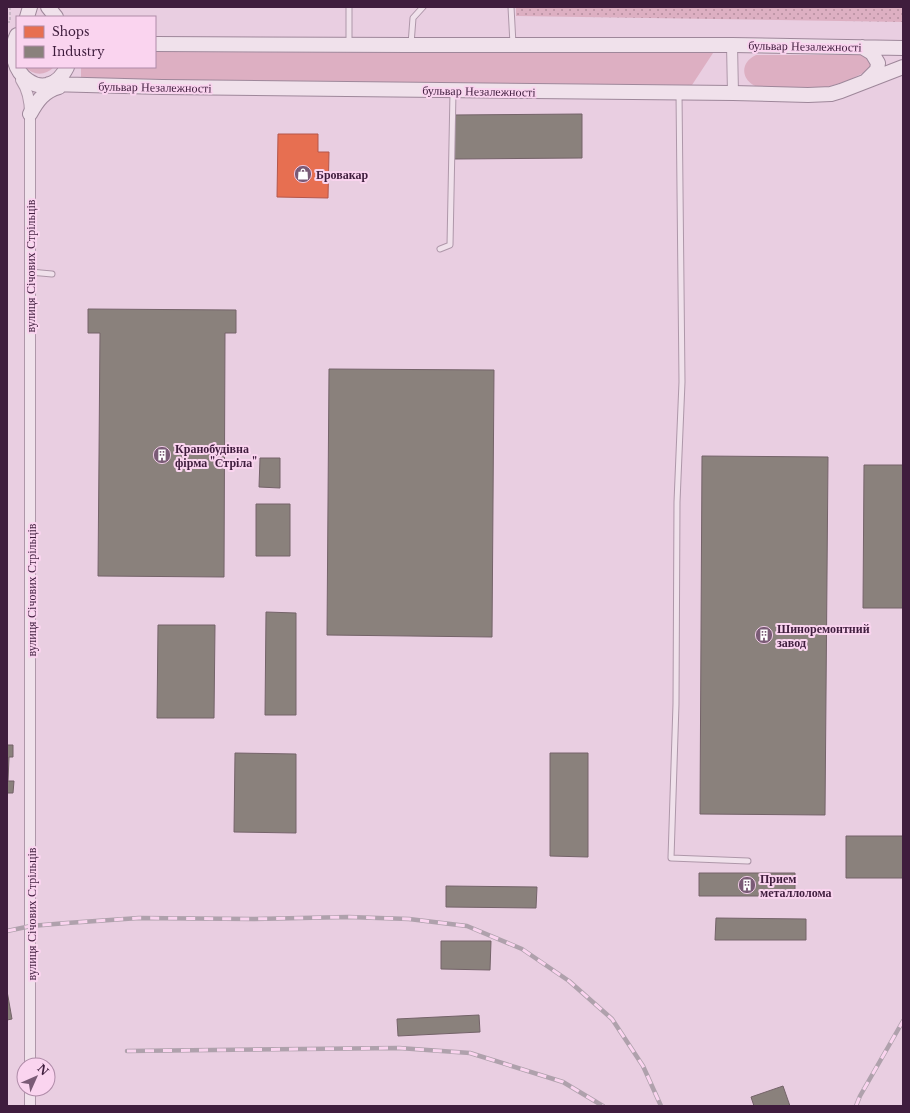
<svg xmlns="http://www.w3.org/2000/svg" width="910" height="1113" viewBox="0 0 910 1113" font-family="'Libre Baskerville',serif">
  <defs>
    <pattern id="park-dots" width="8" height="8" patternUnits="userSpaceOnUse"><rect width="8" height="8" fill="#ddafc2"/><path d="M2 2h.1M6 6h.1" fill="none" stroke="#b58e9f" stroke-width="1.8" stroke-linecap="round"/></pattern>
  </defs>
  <rect width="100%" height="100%" fill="#e9cee1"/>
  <path fill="#ddafc2" d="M155 52 713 53 692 85 81 79V67H155Z
    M756 55H867L872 60 871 69 847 81 827 87 817 89 758 87C741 81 739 63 756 55Z
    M25 67H54C45 76 34 76 25 67Z"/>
  <path fill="url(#park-dots)" d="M516 7H903V22L516 16Z"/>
  <path fill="#e76f51" stroke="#b5564b" d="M278 134H318V152H329L328 198 277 197Z"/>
  <path fill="#8a817c" stroke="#746369" d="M582 114V158L454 159 453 115Z
    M88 309 236 310V333H225L224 577 98 576 100 333H88Z
    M329 369 494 370 492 637 327 635Z
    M702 456 828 457 825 815 700 814Z
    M260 458H280V488L259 487Z
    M864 465H903V608H863Z
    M256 504H290V556H256Z
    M266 612 296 613V715H265Z
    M158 625H215L214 718H157Z
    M7 745H13V757H9L8 781H14L13 793H7Z
    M235 753 296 754V833L234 832Z
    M550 753H588V857L550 856Z
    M846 836H903V878H846Z
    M699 873H795V896H699Z
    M446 886 537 887 536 908 446 907Z
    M716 918 806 919V940H715Z
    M441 941H491L490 970 441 969Z
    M7 991 12 1019 7 1020Z
    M479 1015 480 1032 398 1036 397 1019Z
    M783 1086 790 1106H754L751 1097Z"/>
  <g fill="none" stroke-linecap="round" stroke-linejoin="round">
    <defs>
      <path id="lane" d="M511 7 513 44
        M349 44V7
        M411 44 413 18 423 7
        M679 93 682 382 677 502 676 704 671 858 748 861
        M440 249 450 245 453 92
        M30 272 52 274"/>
      <path id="street" d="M732 45 733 93
        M21 80C28 90 30 101 30 114V1065
        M30 1106V1089"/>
      <path id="secondary" d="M48 7 56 17
        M27 17 30 7
        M17 35C0 71 46 109 67 67
        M155 44 411 45H732L903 48
        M862 47 872 53 878 63 877 70 866 81
        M49 84 162 87 733 93 808 95 831 94 841 91 903 67
        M30 114C37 101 44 91 59 87"/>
    </defs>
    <use href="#lane" stroke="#ae97a9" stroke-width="7"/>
    <use href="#street" stroke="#ae97a9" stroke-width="12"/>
    <use href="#secondary" stroke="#9e879a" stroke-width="16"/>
    <path stroke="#c9b7c5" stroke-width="2" stroke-dasharray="3 2" stroke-linecap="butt" d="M7 22H10V7"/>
    <use href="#lane" stroke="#f0e1eb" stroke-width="5"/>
    <use href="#street" stroke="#f0e1eb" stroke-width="10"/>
    <use href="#secondary" stroke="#f0e1eb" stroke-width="14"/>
    <defs>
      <path id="rail" d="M7 931 31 926 67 923 139 918 252 919 348 917 409 919 467 926 522 949 569 981 612 1019 643 1066 661 1106
        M127 1051 399 1048 470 1053 563 1082 603 1106
        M856 1106 860 1096 903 1021"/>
    </defs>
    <use href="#rail" stroke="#afa1ac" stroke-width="4.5"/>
    <use href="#rail" stroke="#fad4ef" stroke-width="3" stroke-dasharray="9" stroke-linecap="butt"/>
  </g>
  <defs>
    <symbol id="shop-disc" viewBox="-11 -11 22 22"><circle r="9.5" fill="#7a5b76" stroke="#fad4ef"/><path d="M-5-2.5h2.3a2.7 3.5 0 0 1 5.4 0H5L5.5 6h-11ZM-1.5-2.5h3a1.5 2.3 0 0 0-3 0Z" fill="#fff"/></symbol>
    <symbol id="building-disc" viewBox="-11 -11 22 22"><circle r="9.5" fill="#7a5b76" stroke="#fad4ef"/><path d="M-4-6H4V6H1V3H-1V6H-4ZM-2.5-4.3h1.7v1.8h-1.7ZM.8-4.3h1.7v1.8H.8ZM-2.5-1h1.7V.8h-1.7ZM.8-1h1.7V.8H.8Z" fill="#fff"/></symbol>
  </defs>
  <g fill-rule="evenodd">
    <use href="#shop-disc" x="293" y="164" width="20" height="20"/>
    <use href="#building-disc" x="152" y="445" width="20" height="20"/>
    <use href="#building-disc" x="754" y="625" width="20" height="20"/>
    <use href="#building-disc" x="737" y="875" width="20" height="20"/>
  </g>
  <g text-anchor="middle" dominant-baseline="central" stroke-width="4" stroke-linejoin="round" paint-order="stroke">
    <g font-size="12" fill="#3f1d3d" stroke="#fad4ef">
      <text transform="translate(805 46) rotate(1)">бульвар Незалежності</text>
      <text transform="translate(155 87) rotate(1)">бульвар Незалежності</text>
      <text transform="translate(479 91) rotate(1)">бульвар Незалежності</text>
      <text transform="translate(30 266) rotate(-90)">вулиця Січових Стрільців</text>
      <text transform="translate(31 590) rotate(-90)">вулиця Січових Стрільців</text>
      <text transform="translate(31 914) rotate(-90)">вулиця Січових Стрільців</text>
    </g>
    <g font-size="12" font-weight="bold" fill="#3f1d3d" stroke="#fad4ef" text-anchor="start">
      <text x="316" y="174">Бровакар</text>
      <text x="175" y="448">Кранобудівна<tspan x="175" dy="14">фірма "Стріла"</tspan></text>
      <text x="777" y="628">Шиноремонтний<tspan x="777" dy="14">завод</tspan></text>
      <text x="760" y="878">Прием<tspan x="760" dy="14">металлолома</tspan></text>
    </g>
  </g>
  <rect width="910" height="1113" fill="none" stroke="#3f1d3d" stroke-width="16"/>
  <rect x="16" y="16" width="140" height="52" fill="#fad4ef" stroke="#af8ba8"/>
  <rect x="24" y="26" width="20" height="12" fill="#e76f51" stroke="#af8ba8"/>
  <text x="52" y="36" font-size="12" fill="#3f1d3d">Shops</text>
  <rect x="24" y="46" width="20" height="12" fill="#8a817c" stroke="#af8ba8"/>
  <text x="52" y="56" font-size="12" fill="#3f1d3d">Industry</text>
  <g transform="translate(36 1077) rotate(45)"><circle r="19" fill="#fad4ef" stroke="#af8ba8"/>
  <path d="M0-3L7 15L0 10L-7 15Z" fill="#7a5b76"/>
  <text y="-6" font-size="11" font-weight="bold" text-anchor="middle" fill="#3f1d3d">N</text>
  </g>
</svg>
